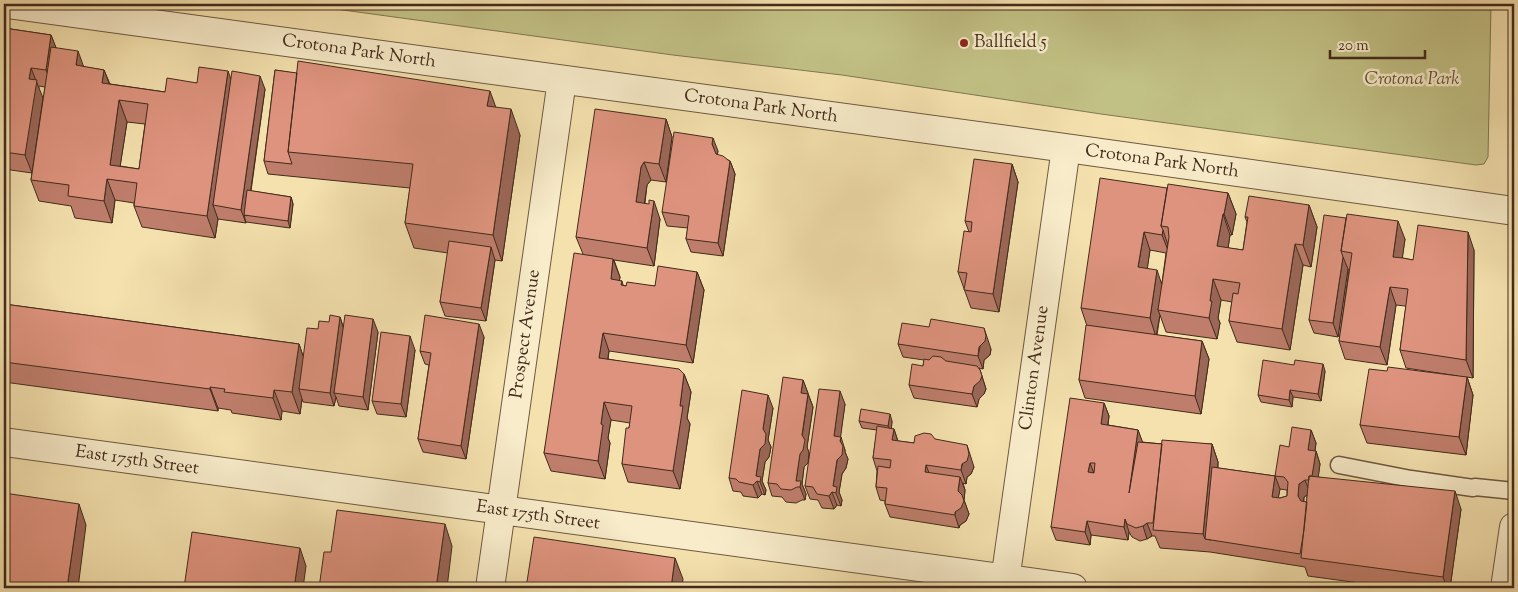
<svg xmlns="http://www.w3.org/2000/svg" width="1518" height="592" viewBox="0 0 1518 592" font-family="'Sorts Mill Goudy',serif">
  <rect width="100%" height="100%" fill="#f4e1ae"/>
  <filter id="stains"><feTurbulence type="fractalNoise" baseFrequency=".004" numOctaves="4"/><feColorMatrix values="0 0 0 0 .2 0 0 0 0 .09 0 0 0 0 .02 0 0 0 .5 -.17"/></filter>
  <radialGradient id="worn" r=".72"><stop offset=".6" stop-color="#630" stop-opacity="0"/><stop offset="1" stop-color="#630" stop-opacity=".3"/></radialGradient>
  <path fill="#c2c185" stroke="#827650" d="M299 4H1491L1488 157 1484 164 1476 165 1101 114 842 75 673 55Z"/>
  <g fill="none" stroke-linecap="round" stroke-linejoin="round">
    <defs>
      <path id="service" d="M1339 465 1411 479 1473 488 1475 487 1514 491"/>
      <path id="minor" d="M7 4 1066 148 1514 211
        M4 442 1073 588
        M490 588 562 80
        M1004 588 1066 148"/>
      <path id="tertiary" d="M1505 588 1514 527"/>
    </defs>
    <use href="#service" stroke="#6e5840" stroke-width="19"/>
    <use href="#minor" stroke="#6e5840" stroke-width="30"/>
    <use href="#tertiary" stroke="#6e5840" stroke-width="30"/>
    <use href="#service" stroke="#f8ecca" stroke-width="16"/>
    <use href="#minor" stroke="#f8ecca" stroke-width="28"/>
    <use href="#tertiary" stroke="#f8ecca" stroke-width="28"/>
  </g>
  <path fill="#bf7e6c" stroke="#422b1b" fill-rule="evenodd" d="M4 28 51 35 56 48 84 67 104 70 110 84 165 92 197 83 231 80 265 89 251 191 291 197 293 204 290 228 246 222V223L218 219 215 238 142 227 134 206V203L115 200 112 223 75 218 71 206 39 201 31 180 45 87 39 86 32 173 4 169ZM127 122 145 124 139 169 120 166Z
    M275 70 496 107 520 135 502 261 495 260 486 321 445 316 440 302 448 253 414 248 405 223 410 188 268 174 264 161Z
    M666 119 672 137 666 182 651 180 647 185 645 203 660 219 654 266 614 260 620 277 619 281H622L623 285 626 286H655L697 272 704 290 693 363 609 351 608 359 684 374 691 392 687 418 690 424 680 489 628 482 622 464 630 423 611 420 608 438 610 443 605 479 551 471 544 453 583 254 576 237Z
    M718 151 717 155 728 160 730 161 735 174 723 256 691 252 686 239 688 228 667 226 662 212Z
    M1012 164 1018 182 999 312 971 308 958 272 969 232 965 221Z
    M1167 188 1228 193 1236 214 1232 235H1230L1228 248 1243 250 1247 222 1245 217 1309 205 1317 227 1311 267 1303 265 1290 350 1237 342 1229 321 1232 302 1221 300 1218 318 1220 323 1217 339 1166 332 1160 315 1157 335 1202 341 1209 359 1201 414 1085 398 1079 380 1087 326 1081 308ZM1150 250 1166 253 1162 283 1147 268Z
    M1346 218 1405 239 1402 258 1413 260 1474 250 1473 378 1467 377 1473 395 1466 455 1367 443 1360 425 1387 371 1458 376 1406 368 1400 350 1406 306H1405L1396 305 1387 365 1345 359 1339 341 1349 270 1348 269 1338 337 1314 333 1309 320Z
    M4 304 299 344 303 356 318 329 340 317 343 326 378 332 368 410 339 406 336 397 334 406 303 402 302 399 300 414 282 411 281 420 232 413 231 410 218 408V411L4 382Z
    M484 337 466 459 423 452 418 439 429 365 425 364 420 351Z
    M898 344 991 349 990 355 984 360 983 369 979 368 980 370 986 389 984 394 979 399 977 407 914 398 909 385 923 366 924 360 903 357Z
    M415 350 406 417 377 414 372 401Z
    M1294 365 1325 371 1321 401 1293 397 1292 407 1261 402 1258 395Z
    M803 380 813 407 807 447 809 453 808 463 804 467 802 484 806 494 805 500H802L796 503 786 502 782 497 772 496 768 483Z
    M1104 403 1109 416 1108 425 1138 430 1142 442 1162 444H1212L1218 462V468L1275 476 1289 447 1311 430 1316 443 1315 451H1316L1320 464 1318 477 1461 509 1450 588H1397L1308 576 1305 567 1210 552 1160 548 1155 536H1152L1147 539 1140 541 1132 537 1129 532 1128 540 1091 535 1090 545 1056 540 1051 527ZM1280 489 1287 490V496L1280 498H1278ZM1307 495V502H1304V497Z
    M845 404 840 437 845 450V452L848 459 846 468 842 474 839 492 842 500 841 506 837 505 834 509 822 508 818 500 810 499 805 486Z
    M773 408 768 440 771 447 769 457 765 462 762 481 766 490 765 495 762 494 758 498 743 496 741 492 733 491 729 478Z
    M859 421H892L891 429H894L898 441 914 443 935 439 974 467 971 474 967 477 966 484 963 483 965 490 964 500 969 514 966 521 960 525 959 528 890 517 885 504V501L880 500 876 487 877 471 873 458 877 430 862 428Z"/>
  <path fill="#9b6758" stroke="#422b1b" d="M51 35 58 53 53 88 46 70Z
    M78 51 86 73 76 65Z
    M31 68 43 98 32 173 25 155 29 79Z
    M104 70 112 91 102 83Z
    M228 71 236 93 213 205 218 219 215 238 207 216Z
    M260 76 265 89 247 216 244 215 246 223 241 210Z
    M490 91 499 116 487 106Z
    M119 100 127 122 118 180 110 165Z
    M511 109 520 135 502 261 493 235Z
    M666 119 672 137 666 182 659 164Z
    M713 138 718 151 717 157 712 144Z
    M730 161 735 174 723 256 718 243Z
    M644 162 651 180 647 185 642 220 636 202 641 167Z
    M1012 164 1018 182 999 312 993 294Z
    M107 179 115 200 112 223 104 201Z
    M1228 193 1236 214 1232 235 1224 214Z
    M291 197 293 204 290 228 288 221Z
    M654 201 660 219 654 266 647 248Z
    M1309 205 1317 227 1311 267 1303 245Z
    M1223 214 1230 235 1225 268 1217 246Z
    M1398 221 1405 239 1400 275 1393 257Z
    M1163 230 1169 248V253L1162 235Z
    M1144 232 1150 250 1145 285 1138 267Z
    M1468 232 1474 250 1473 378 1466 360Z
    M1295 244 1303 265 1290 350 1282 329Z
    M491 247 495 260 486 321 481 308Z
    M1343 257 1348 269 1338 337 1333 323Z
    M613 259 620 277 617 297 611 279Z
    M1157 270 1163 288 1158 310 1160 315 1156 337 1150 318Z
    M697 272 704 290 693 363 686 345Z
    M1213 279 1221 300 1218 318 1220 323 1217 339 1209 318 1210 301Z
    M1390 287 1396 305 1387 365 1380 347Z
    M340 317 344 330 334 393 336 397 334 406 330 393Z
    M373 319 378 332 368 410 363 397Z
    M479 324 484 337 466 459 461 446Z
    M984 328 991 349 990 355 984 360 983 369 978 356Z
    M603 333 609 351 605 376 599 358Z
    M410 336 415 350 406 417 401 404Z
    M1202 341 1209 359 1201 414 1195 396Z
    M299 344 306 365 299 389 302 399 300 414 292 392Z
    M1323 364 1325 371 1321 401 1318 394Z
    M980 370 986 389 984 394 979 399 977 407 972 394 974 386Z
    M684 374 691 392 687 418 690 424 680 489 673 471 680 406Z
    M1467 377 1473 395 1466 455 1459 437Z
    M803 380 808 393 806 406 801 393Z
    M210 387 218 408V411L210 389Z
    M274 390 282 411 281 420 273 398Z
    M1290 390 1293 397 1292 407 1289 400Z
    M840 391 845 404 839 449 834 436Z
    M808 394 813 407 807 447 809 453 808 463 804 467 802 484 806 494 805 500 800 487 796 481Z
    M768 395 773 408 768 440 771 447 769 457 765 462 762 481 766 490 765 495 760 482 756 476Z
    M604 402 611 420 608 438 610 443 605 479 598 461 601 424Z
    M1104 403 1109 416 1106 437 1101 424Z
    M890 414 892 421 891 433 888 426Z
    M894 429 898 442 892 440Z
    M1138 430 1143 443 1129 493Z
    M1311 430 1316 443 1313 463 1308 450Z
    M841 437 845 450V452L848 459 846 468 842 474 839 492 842 500 841 506 833 486Z
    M1212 444 1218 462 1211 540 1205 539 1203 534Z
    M967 445 974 467 971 474 967 477 966 484 961 470Z
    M1316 451 1320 464 1316 494 1311 480Z
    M1090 463 1095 476 1088 472Z
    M926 465 931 478 925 472Z
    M1275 476 1280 489 1276 510 1272 497Z
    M960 477 965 490 964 500 969 514 966 521 960 525 959 528 955 515Z
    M1305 480 1310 493 1304 497 1302 509 1298 496 1299 484Z
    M757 481 762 494 758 498 753 485Z
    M1455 491 1461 509 1450 588H1447L1443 577Z
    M832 492 837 505 834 509 829 496Z
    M79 504 86 525 78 588H67Z
    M1125 519 1129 532 1128 540 1124 527Z
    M1087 521 1091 535 1090 545 1085 532Z
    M1147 523 1152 536 1147 539 1143 526Z
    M445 524 452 546 447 588H436Z
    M300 548 306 566 303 588H294Z
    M675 558 683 579 682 588H671Z"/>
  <path fill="#de937e" stroke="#422b1b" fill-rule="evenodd" d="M4 28 51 35 46 70 31 68 29 79 37 80 25 155 4 152Z
    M51 47 78 51 76 65 104 70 102 83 165 92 167 78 197 83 199 67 228 71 207 216 134 206 137 183 107 179 104 201 68 196 69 185 31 180ZM119 100 148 104 139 169 110 165Z
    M298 61 490 91 487 106 511 109 493 235 405 223 413 164 288 152Z
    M275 70 297 73 288 152 292 164 264 161Z
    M232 71 260 76 241 210 213 205Z
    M595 109 666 119 659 164 644 162 641 167 636 202 649 204V200L654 201 647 248 576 237Z
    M674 132 713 138 712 144 716 154 723 156 728 160 730 161 718 243 686 239 689 216 662 212Z
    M974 159 1012 164 993 294 964 290 967 273 958 272 964 231 971 232 972 222 965 221Z
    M1100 178 1167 188 1161 226 1163 230 1162 235 1144 232 1138 267 1157 270 1150 318 1081 308Z
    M1168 184 1228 193 1224 214H1223L1217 246 1243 250 1248 217H1245L1249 196 1309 205 1303 245 1295 244 1282 329 1229 321 1233 293 1238 294 1240 283 1213 279 1210 301H1212L1209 318 1158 310 1169 237 1168 227 1161 226Z
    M247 190 291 197 288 221 244 215Z
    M1347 214 1398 221 1393 257 1403 258 1413 260 1418 225 1468 232 1466 360 1400 350 1408 289 1390 287 1380 347 1339 341 1352 253 1341 251Z
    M1324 215 1346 218 1341 251 1343 257 1333 323 1309 320Z
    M449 241 491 247 481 308 440 302Z
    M574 253 613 259 611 279 622 281 621 285 626 286 627 282 655 286 658 266 697 272 686 345 603 333 599 358 679 369 684 374 680 406H683L673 471 622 464 626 428H629L632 406 604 402 601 424 603 425 598 461 544 453Z
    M4 304 299 344 292 392 274 390 273 398 224 392 225 389 210 387V389L4 362Z
    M330 315 340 317 330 393 299 389 307 328 318 329 319 321 329 322Z
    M345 315 373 319 363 397 334 393Z
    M425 315 479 324 461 446 418 439 431 353 420 351Z
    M931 319 984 328 986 336 985 341 979 347 978 356 898 344 902 323 929 327Z
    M1086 325 1202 341 1195 396 1079 380Z
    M381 332 410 336 401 404 372 401Z
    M933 356 941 357 946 361 977 366 980 370 982 376 980 381 974 386 972 394 909 385 912 364 923 366 924 359 929 360Z
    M1263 360 1294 365 1295 360 1323 364 1318 394 1290 390 1289 400 1258 395Z
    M1388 367 1467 377 1459 437 1360 425 1369 369 1387 371Z
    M783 377 803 380 801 393 808 394 802 435 805 440 803 450 800 454 796 481H801L800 487H797L791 490 781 489 777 484 768 483Z
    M819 389 840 391 834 436 841 437 840 441 843 446 842 455 837 460 833 486 837 487 836 493 832 492 829 496 817 494 813 487 805 486Z
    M742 390 768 395 763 429 766 434 765 444 760 449 756 476 761 477 760 482 757 481 753 485 739 482 736 479 729 478Z
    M1070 398 1104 403 1101 424 1138 430 1129 493 1138 442 1162 444 1153 523H1147L1143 526 1136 528 1127 524 1125 519 1124 527 1087 521 1085 532 1051 527ZM1090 463H1095L1094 473 1088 472Z
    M861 409 890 414 888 426 859 421Z
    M877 426 894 429 892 440 914 443 915 436 924 433 931 434 935 439 967 445 969 454 967 461 962 464 961 470 926 465 925 472 960 477 958 491 962 495 964 501 961 508 955 512V515L885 504 887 488 876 487 878 466 890 468 891 460 873 458Z
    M1292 427 1311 430 1308 450 1316 451 1312 476H1309V480H1305L1299 484 1298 496 1301 501 1307 502 1304 530 1300 554 1205 539 1212 467 1275 476 1280 445 1289 447ZM1275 476 1284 477 1288 482 1287 496 1280 498 1272 497Z
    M1162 440 1212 444 1203 534 1153 530Z
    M1309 476 1455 491 1443 577 1301 558Z
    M4 493 79 504 67 588H4Z
    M337 510 445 524 436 588H319L324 552H331Z
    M192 532 300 548 294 588H184Z
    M534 537 675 558 671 588H526Z"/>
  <circle fill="#8f2418" stroke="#f8ecca" stroke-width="2" cx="964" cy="43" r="5"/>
  <g text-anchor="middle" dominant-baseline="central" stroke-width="5" stroke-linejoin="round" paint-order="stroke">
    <g font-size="18" fill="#422b1b" stroke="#f8ecca" text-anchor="start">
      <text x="974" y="43">Ballfield 5</text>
    </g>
    <g font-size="18" fill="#422b1b" stroke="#f8ecca">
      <text transform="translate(359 52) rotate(8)">Crotona Park North</text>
      <text transform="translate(761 107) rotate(8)">Crotona Park North</text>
      <text transform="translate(1162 162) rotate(8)">Crotona Park North</text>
      <text transform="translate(526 334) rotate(-82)">Prospect Avenue</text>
      <text transform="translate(1035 368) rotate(-82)">Clinton Avenue</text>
      <text transform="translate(137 461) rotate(8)">East 175th Street</text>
      <text transform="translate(538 516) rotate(8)">East 175th Street</text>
    </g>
    <g font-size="18" font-style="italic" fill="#625036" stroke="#f8ecca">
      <text x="1412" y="80">Crotona Park</text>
    </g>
  </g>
  <rect width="1518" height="592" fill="none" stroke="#f4e1ae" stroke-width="20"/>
  <rect x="5" y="5" width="1508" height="582" fill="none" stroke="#422b1b" stroke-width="2.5"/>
  <rect x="10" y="10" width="1498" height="572" fill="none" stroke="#422b1b"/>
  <path d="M1330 50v8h95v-8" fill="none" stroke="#422b1b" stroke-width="2.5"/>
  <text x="1338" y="50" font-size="15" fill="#422b1b" stroke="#f8ecca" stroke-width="4" paint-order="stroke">20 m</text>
  <rect width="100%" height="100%" filter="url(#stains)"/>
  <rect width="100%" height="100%" fill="url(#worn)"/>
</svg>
